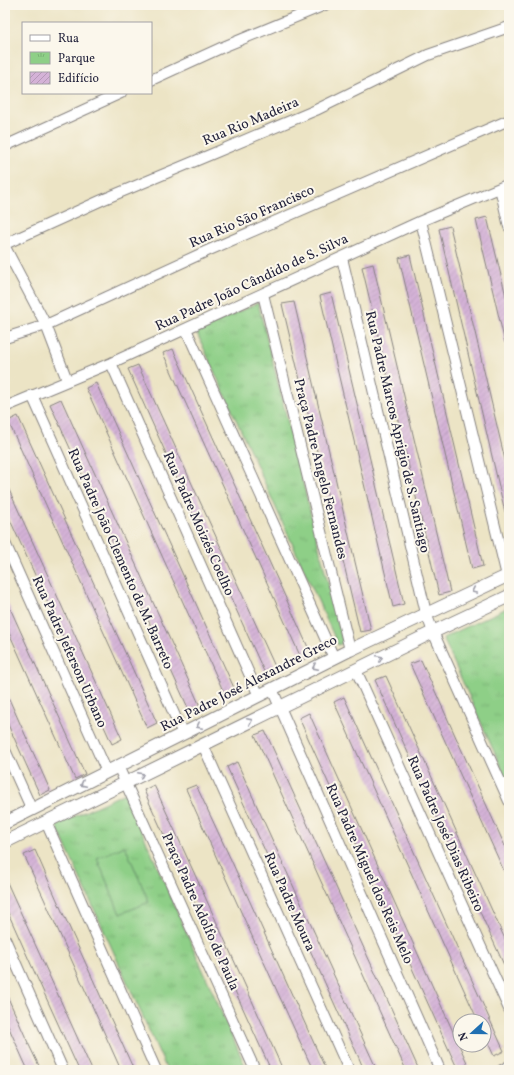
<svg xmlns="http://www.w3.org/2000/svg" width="514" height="1075" viewBox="0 0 514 1075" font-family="Vollkorn,serif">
  <defs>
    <pattern id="park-tufts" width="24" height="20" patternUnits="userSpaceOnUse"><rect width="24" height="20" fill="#8ecf87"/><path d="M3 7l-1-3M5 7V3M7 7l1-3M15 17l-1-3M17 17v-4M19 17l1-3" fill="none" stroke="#7ab175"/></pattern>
    <pattern id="building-hatch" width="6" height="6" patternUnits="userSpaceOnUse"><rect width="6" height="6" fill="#d4b2d7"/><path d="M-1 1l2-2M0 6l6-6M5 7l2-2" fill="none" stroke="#b699b9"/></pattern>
  </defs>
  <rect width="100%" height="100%" fill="#fbf7ec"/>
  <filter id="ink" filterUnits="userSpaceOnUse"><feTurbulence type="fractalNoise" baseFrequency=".025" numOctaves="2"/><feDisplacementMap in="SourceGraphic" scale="8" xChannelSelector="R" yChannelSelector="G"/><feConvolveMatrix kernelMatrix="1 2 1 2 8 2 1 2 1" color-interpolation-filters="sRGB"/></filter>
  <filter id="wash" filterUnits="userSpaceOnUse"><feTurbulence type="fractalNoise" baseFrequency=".012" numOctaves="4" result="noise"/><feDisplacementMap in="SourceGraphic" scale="16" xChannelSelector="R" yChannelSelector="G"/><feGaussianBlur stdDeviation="0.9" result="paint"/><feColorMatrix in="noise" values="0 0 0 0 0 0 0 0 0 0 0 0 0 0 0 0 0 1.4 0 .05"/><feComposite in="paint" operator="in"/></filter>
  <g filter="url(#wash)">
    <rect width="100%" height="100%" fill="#ece4c5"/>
    <path fill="url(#park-tufts)" stroke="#587861" d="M258 303 343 643 338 645 196 331Z
      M507 608 509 617V785L443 638Z
      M125 793 247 1070H167L56 825Z"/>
    <path fill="#8ecf87" stroke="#587861" d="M125 846 149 902 120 914 97 858Z"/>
    <g id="blocks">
      <path fill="url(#building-hatch)" d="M487 217 509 309V343H505L476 220Z
        M450 226 509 477V511L505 512 439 229Z
        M410 255 483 566 472 569 399 258Z
        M373 264 450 592 439 595 362 267Z
        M331 293 404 604 393 607 320 296Z
        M294 302 371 630 360 632 282 304Z
        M173 349 312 656 302 660 163 353Z
        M138 365 277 671 266 676 128 369Z
        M96 383 235 690 225 695 86 388Z
        M61 399 200 706 189 710 50 404Z
        M18 416 157 723 147 728 8 421Z
        M5 481 122 739 112 744 5 509Z
        M5 597 85 774 75 779 5 624Z
        M421 660 509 855V882L410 664Z
        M386 676 509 948V976L375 680Z
        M5 690 50 790 40 795 5 718Z
        M344 697 504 1051 494 1056 484 1034V1021H478L334 702Z
        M309 713 469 1067 462 1070H458L299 718Z
        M265 731 387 999 419 1070H406L255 735Z
        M237 762 265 824 377 1070H364L359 1058 227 767Z
        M154 785 232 956 283 1070H271L149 802 144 790Z
        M196 785 232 862 326 1070H313L226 879 186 789Z
        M35 850 57 900 134 1070H121L45 901 24 855Z
        M5 878 35 944 92 1070H79L29 960 5 906Z
        M5 991 29 1045 41 1070H28L22 1057 5 1019Z"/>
    </g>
  </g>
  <g filter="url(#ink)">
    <use href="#blocks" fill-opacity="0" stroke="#878380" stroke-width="1"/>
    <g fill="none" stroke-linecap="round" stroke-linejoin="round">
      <defs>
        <path id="minor" d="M151 80 223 47 325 5
          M5 146 121 93
          M500 188 509 227
          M421 221 507 576
          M5 244 102 200 212 154 316 110 428 55 509 27
          M5 247 46 325 67 380
          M342 258 426 613 433 632 509 801
          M263 294 350 650
          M186 329 334 658
          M5 338 46 325 207 251 509 120
          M111 363 259 696
          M32 395 183 734
          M5 407 111 363 421 221 509 184
          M5 543 107 772
          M356 670 509 1009
          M272 689 440 1070
          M203 745 349 1070
          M5 750 32 810
          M118 766 255 1070
          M46 822 156 1070
          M5 939 63 1070
          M502 1070 509 1066"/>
        <path id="tertiary" d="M5 823 350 650 509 575
          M5 842 433 632 509 596"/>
      </defs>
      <use href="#minor" stroke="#878380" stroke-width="12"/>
      <use href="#tertiary" stroke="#878380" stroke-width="14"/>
      <use href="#minor" stroke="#fff" stroke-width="10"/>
      <use href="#tertiary" stroke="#fff" stroke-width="12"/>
    </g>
    <defs><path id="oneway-chevron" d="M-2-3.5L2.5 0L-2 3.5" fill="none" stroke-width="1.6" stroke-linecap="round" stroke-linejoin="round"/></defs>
    <g stroke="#9c9ca7">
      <use href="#oneway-chevron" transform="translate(474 591) rotate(155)"/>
      <use href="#oneway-chevron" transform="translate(380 658) rotate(-26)"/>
      <use href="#oneway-chevron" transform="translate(315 667) rotate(153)"/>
      <use href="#oneway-chevron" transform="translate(250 721) rotate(-26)"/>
      <use href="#oneway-chevron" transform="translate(199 726) rotate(153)"/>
      <use href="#oneway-chevron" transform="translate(141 775) rotate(-26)"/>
      <use href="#oneway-chevron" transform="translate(83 784) rotate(153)"/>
    </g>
  </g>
  <g text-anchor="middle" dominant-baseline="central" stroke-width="4" stroke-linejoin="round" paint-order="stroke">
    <g font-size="14" fill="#22223b" stroke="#fbf7ec">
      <text transform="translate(251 122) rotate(-23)">Rua Rio Madeira</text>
      <text transform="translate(252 217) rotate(-24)">Rua Rio São Francisco</text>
      <text transform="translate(252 283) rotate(-25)">Rua Padre João Cândido de S. Silva</text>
      <text transform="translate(397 432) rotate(77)">Rua Padre Marcos Aprigio de S. Santiago</text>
      <text transform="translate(320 469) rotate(76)">Praça Padre Angelo Fernandes</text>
      <text transform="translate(198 524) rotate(66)">Rua Padre Moizés Coelho</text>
      <text transform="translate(120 559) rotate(66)">Rua Padre João Clemento de M. Barreto</text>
      <text transform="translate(69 652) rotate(66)">Rua Padre Jeferson Urbano</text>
      <text transform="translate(249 684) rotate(-27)">Rua Padre José Alexandre Greco</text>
      <text transform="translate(445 834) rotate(66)">Rua Padre José Dias Ribeiro</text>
      <text transform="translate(369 874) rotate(66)">Rua Padre Miguel dos Reis Melo</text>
      <text transform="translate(289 902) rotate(66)">Rua Padre Moura</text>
      <text transform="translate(200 912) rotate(66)">Praça Padre Adolfo de Paula</text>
    </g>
  </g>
  <rect width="514" height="1075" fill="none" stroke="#fbf7ec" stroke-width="20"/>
  <rect x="22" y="22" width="130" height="72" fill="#fbf7ec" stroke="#a4a2a5"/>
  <rect x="30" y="35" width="20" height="6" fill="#ffffff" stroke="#a4a2a5"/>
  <text x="58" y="42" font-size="12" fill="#22223b">Rua</text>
  <rect x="30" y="52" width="20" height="12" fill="url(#park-tufts)" stroke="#a4a2a5"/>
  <text x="58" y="62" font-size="12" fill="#22223b">Parque</text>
  <rect x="30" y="72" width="20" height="12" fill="url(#building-hatch)" stroke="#a4a2a5"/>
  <text x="58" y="82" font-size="12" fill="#22223b">Edifício</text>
  <g transform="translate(472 1033) rotate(249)"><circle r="19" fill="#fbf7ec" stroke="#a4a2a5"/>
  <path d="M0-3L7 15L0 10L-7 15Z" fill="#1f6fb2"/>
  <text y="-6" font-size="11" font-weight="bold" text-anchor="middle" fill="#22223b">N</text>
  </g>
</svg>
